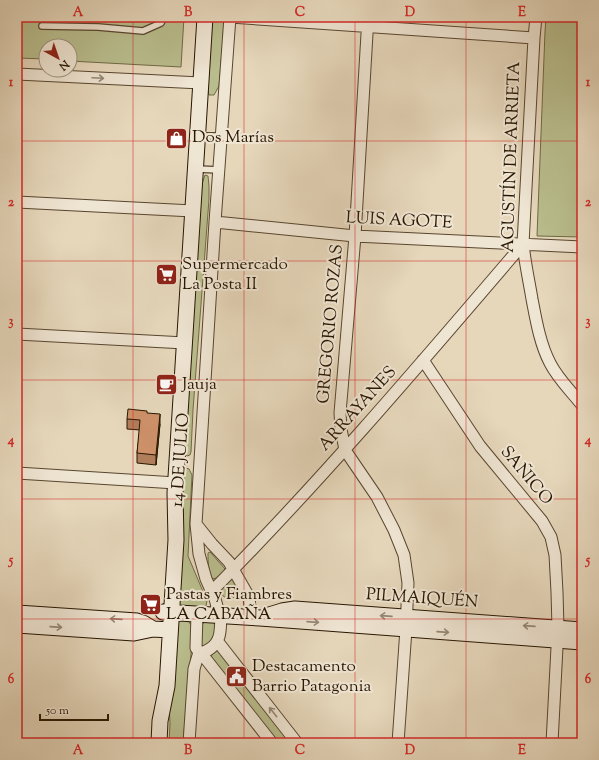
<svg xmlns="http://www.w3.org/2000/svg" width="599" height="760" viewBox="0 0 599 760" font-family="'Sorts Mill Goudy',serif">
  <rect width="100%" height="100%" fill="#e6d7bb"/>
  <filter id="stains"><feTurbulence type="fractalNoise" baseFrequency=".005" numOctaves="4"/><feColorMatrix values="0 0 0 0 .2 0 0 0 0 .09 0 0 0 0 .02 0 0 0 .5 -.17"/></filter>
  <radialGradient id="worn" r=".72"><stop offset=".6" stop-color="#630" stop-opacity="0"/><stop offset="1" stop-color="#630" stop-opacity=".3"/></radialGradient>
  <path fill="#b9bd8d" stroke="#706a46" d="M17 17H184L181 67 70 61V46H46V59L17 58Z
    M210 17H224L223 40 219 86 214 95H209L207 87Z
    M546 17H582V237L537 236 545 32Z
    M205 175 208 176 209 186V199L193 410 191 452 190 455 187 456 185 454 201 187Z
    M186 468 189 469 192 475 188 556 207 601 206 606 202 609 182 607 178 605 182 471Z
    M210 552 225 569 224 573 216 578 213 579C208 574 208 560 208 553Z
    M232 577 240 588 237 596C229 600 224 599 219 591Z
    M186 619C190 622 192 627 193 632L183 743H169L170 723 168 689 173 621Z
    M206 620 215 622 216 625 214 641 203 647 201 645C201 637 199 626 206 620Z
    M218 650 292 743H277L211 657 213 652Z"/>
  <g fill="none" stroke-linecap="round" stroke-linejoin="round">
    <defs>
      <path id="lane" d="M42 26 98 27 143 31 161 23 164 17
        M198 136H221
        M197 169 219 170"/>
      <path id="street" d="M230 17 534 38
        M368 17 355 236 340 413 341 429 345 450 377 497 394 530 404 555 408 583 406 629 398 743
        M536 17 534 38 523 244C525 263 529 281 532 299 536 320 540 344 550 363 558 379 571 391 582 405
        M17 74 201 83
        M17 202 193 211
        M215 222 355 236 582 247
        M17 334 185 343
        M423 360 480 446 542 521 551 537 555 555 557 592 558 628 552 743
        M17 473 176 483
        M196 524 212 544 229 562 249 597 251 618
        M211 592C321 481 422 362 523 244
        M197 614 196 648 199 652C204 653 207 651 211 648 222 640 220 628 221 616
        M215 615 217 606 215 599 206 579 199 554 196 524 215 222 230 17
        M218 642 297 743
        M203 652 205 658 272 743
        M189 743 194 669 199 652"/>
      <path id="secondary" d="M163 612 260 618 582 642
        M17 613 137 621 143 623 153 629
        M269 615 282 611 295 609 582 630
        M17 625 134 633 153 629 170 630
        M159 743 160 721 167 686 176 540 175 493 205 17"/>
    </defs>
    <use href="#lane" stroke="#58462f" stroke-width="8"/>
    <use href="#street" stroke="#58462f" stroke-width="13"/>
    <use href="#secondary" stroke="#281600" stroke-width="17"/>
    <use href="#lane" stroke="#efe5d3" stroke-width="5.5"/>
    <use href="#street" stroke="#efe5d3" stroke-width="11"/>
    <use href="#secondary" stroke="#efe5d3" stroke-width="15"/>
  </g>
  <path fill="#b17e5b" stroke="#281600" d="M147 413 160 424 156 465 137 463V453L140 430 127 429V419Z"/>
  <path fill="#90664a" stroke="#281600" d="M160 414V424L156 465V455Z"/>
  <path fill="#ce926a" stroke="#281600" d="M128 409 147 411V413L160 414 156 455 137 453 140 420 127 419Z"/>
  <defs><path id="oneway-shaft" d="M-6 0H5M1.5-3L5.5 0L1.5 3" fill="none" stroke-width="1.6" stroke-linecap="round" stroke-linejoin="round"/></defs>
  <g stroke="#958874">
    <use href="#oneway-shaft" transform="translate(98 78) rotate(3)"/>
    <use href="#oneway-shaft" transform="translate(386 616) rotate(-176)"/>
    <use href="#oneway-shaft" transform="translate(116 619) rotate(-176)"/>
    <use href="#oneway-shaft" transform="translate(313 622) rotate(4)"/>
    <use href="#oneway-shaft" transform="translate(529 626) rotate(-176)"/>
    <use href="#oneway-shaft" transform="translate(56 627) rotate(4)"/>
    <use href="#oneway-shaft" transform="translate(443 632) rotate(4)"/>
    <use href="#oneway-shaft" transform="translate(273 712) rotate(-128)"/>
  </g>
  <path fill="none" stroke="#d62828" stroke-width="1" stroke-opacity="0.55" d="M133 17V743M244 17V743M355 17V743M466 17V743M17 141H582M17 261H582M17 380H582M17 499H582M17 619H582"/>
  <defs>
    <symbol id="shop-square" viewBox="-11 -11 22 22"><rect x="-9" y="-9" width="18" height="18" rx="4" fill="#8f2418" stroke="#efe5d3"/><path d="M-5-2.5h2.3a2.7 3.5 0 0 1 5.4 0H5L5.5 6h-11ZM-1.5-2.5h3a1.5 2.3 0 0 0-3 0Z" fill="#fff"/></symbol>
    <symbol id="supermarket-square" viewBox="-11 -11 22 22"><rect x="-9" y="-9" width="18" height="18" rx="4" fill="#8f2418" stroke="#efe5d3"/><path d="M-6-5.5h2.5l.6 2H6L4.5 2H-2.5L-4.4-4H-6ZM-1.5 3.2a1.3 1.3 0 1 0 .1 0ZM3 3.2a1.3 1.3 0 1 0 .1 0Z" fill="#fff"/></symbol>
    <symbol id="cafe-square" viewBox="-11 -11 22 22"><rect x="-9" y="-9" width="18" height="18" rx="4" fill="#8f2418" stroke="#efe5d3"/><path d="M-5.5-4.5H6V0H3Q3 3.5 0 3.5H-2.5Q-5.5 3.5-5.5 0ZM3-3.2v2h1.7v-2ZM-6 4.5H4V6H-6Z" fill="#fff"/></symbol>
    <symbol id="civic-square" viewBox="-11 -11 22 22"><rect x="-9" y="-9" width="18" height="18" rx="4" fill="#8f2418" stroke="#efe5d3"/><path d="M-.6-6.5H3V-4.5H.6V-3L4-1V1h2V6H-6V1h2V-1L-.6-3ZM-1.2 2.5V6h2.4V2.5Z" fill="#fff"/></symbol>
  </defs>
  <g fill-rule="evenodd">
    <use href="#shop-square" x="164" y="126" width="25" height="25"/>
    <use href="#supermarket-square" x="154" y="262" width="25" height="25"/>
    <use href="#cafe-square" x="154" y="372" width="25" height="25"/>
    <use href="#supermarket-square" x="138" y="592" width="25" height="25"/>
    <use href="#civic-square" x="224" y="664" width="25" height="25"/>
  </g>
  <g text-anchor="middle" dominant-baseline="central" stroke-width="4" stroke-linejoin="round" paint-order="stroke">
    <g font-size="17" fill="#281600" stroke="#efe5d3" text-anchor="start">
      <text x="192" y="138">Dos Marías</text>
      <text x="182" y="265">Supermercado<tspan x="182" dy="20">La Posta II</tspan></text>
      <text x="182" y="385">Jauja</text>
      <text x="166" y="595">Pastas y Fiambres<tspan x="166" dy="20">LA CABAÑA</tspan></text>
      <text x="252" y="667">Destacamento<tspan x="252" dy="20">Barrio Patagonia</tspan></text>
    </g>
    <g font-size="17" fill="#281600" stroke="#efe5d3">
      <text transform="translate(512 157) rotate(-88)">AGUSTÍN DE ARRIETA</text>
      <text transform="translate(399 221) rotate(3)">LUIS AGOTE</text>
      <text transform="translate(331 324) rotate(-85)">GREGORIO ROZAS</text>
      <text transform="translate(358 409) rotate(-48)">ARRAYANES</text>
      <text transform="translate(181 460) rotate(-86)">14 DE JULIO</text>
      <text transform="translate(526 476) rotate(50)">SAÑICO</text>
      <text transform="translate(422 599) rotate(4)">PILMAIQUÉN</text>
    </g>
  </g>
  <rect width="599" height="760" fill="none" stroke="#e6d7bb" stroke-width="44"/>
  <g transform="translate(58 58) rotate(140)"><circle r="19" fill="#efe5d3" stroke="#9f927f"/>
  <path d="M0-3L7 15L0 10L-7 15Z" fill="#8f2418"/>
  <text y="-6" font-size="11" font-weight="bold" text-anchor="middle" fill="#281600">N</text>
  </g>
  <path d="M40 714v6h68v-6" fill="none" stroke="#281600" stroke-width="2"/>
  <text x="46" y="714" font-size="12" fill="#281600" stroke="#efe5d3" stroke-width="3" paint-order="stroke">50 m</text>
  <rect x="22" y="22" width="555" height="716" fill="none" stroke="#d62828" stroke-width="1.5"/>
  <g font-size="13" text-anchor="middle" font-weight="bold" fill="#d62828">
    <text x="78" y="16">A</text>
    <text x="188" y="16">B</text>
    <text x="300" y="16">C</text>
    <text x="410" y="16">D</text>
    <text x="522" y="16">E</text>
    <text x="11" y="86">1</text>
    <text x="588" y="86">1</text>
    <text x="11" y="206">2</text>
    <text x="588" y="206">2</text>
    <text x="11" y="325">3</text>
    <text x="588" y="325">3</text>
    <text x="11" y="444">4</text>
    <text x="588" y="444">4</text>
    <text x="11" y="564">5</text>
    <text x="588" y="564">5</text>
    <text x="11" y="683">6</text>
    <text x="588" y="683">6</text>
    <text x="78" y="754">A</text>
    <text x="188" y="754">B</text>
    <text x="300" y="754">C</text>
    <text x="410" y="754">D</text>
    <text x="522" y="754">E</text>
  </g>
  <rect width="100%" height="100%" filter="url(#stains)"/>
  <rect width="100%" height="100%" fill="url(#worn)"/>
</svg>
